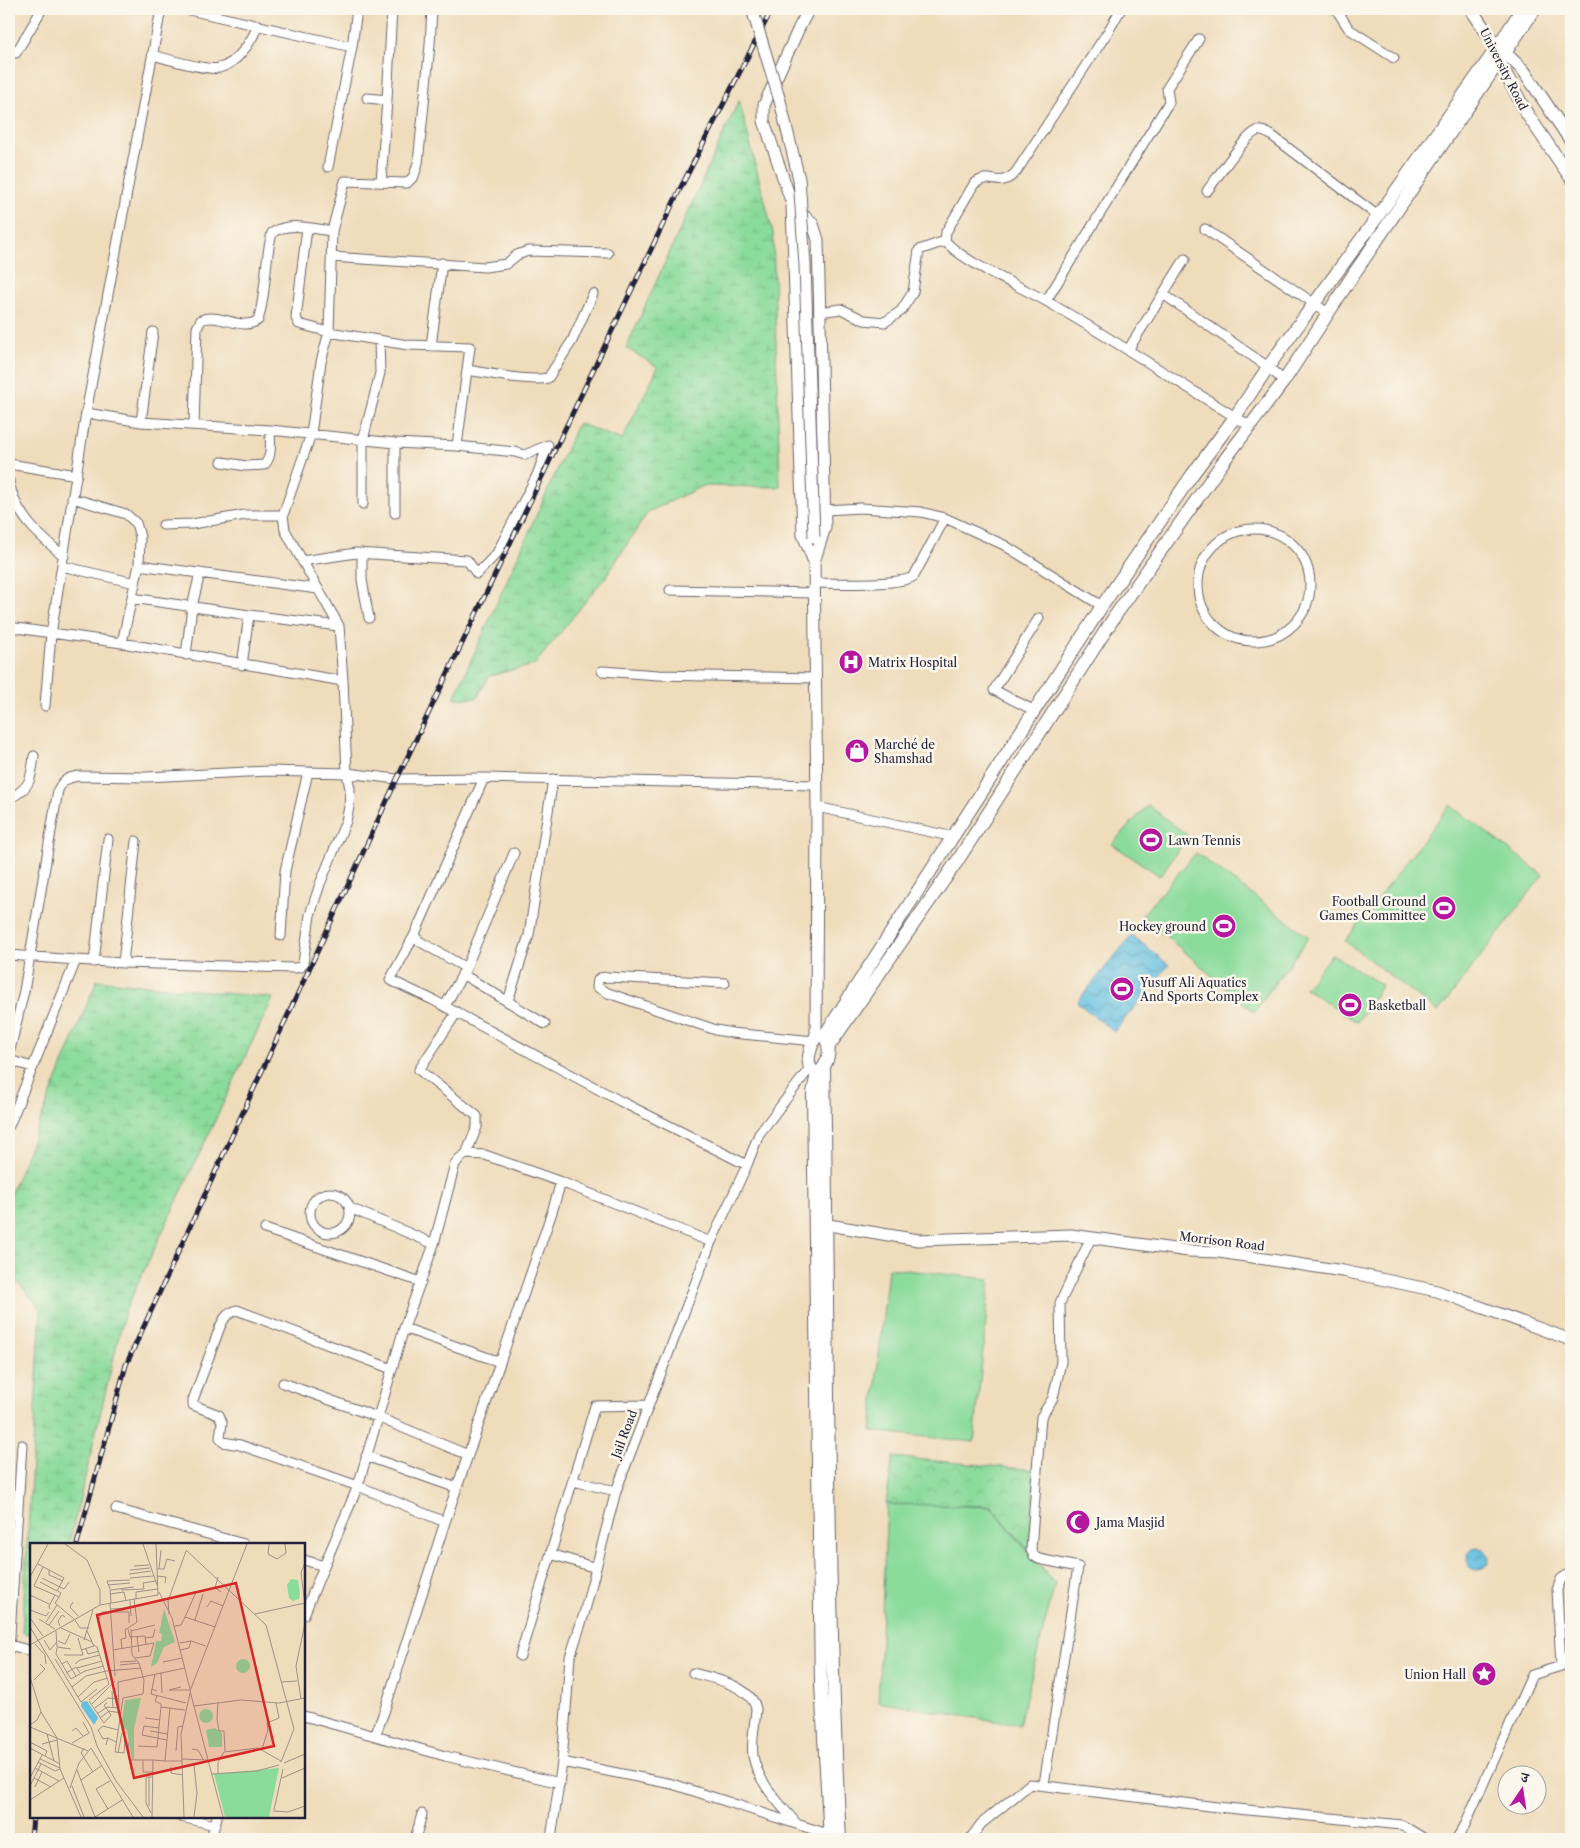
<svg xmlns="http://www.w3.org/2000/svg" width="1580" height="1848" viewBox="0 0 1580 1848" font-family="'Libre Caslon Text','Noto Serif Devanagari',serif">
  <defs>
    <pattern id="wetland-marsh" width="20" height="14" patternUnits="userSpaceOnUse" patternTransform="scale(1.25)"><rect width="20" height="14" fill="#8bdb9b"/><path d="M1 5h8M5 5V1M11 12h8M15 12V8" fill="none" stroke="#78bc86"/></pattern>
    <pattern id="park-crowns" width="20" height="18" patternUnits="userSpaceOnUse" patternTransform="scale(1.25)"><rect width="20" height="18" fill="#8bdb9b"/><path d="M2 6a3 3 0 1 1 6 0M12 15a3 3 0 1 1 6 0" fill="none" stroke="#78bc86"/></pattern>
    <pattern id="water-waves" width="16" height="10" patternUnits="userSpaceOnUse" patternTransform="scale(1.25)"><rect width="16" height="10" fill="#63c0e1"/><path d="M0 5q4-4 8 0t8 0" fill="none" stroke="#519cb8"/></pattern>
  </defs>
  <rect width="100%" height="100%" fill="#fbf7ec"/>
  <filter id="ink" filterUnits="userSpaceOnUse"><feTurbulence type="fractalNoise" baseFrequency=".02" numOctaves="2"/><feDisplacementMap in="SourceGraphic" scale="10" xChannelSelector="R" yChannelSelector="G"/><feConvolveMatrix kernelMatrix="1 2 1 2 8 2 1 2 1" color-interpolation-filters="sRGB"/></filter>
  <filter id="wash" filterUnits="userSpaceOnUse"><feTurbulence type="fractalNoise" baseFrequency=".0096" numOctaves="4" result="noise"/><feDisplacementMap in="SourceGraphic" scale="20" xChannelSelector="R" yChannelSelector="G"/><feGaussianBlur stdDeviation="1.12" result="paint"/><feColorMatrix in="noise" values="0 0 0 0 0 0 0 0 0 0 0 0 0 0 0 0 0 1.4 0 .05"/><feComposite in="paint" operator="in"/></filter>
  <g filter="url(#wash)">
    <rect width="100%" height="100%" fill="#efdcbb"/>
    <path fill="#8bdb9b" stroke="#567e6b" d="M1148 805 1188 836 1160 876 1112 844Z
      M1450 805 1543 875 1438 1012 1345 941Z
      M1196 853 1309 937 1254 1012 1142 915Z
      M1332 954 1382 985 1357 1022 1305 988Z
      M888 1268 990 1279 974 1442 871 1431Z
      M887 1503 991 1507 1055 1584 1019 1725 878 1702Z"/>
    <path fill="url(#wetland-marsh)" stroke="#567e6b" d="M739 100 773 233 780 487 703 486 648 512 607 575 534 665 489 676 477 698H454L578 423 622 440 658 367 626 348Z
      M97 980 273 998 125 1311 69 1544H31V1635L22 1632 41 1309 9 1272V1198Z"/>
    <path fill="url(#park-crowns)" stroke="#567e6b" d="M893 1457 1036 1470 1029 1551 991 1506 886 1504Z"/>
    <path fill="url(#water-waves)" stroke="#42718e" d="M1132 935 1169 965 1114 1032 1077 1002Z
      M1467 1559a11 11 0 1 1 22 0a11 11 0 1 1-22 0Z"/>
  </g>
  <g filter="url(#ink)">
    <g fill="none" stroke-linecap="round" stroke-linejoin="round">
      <defs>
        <path id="minor" d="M185 9 352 47 328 167
          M1121 9 1109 30 1016 172C998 191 991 170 974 184L946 232 945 241C966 264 1018 285 1046 301 1115 340 1182 385 1250 426
          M1336 9 1349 29 1394 58
          M352 47 357 9
          M16 53 42 9
          M153 55C167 59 207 71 219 68 237 64 252 41 258 25
          M367 98 387 100 392 9
          M381 182 387 100
          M1207 191C1215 181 1246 134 1257 131 1262 130 1267 133 1271 135L1378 216
          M307 228 296 318 299 324 329 332 408 345 470 347 457 446
          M1205 229 1328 313
          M331 257 485 267 506 264 517 255 528 251 608 253
          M1163 294 1268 367 1284 381
          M1046 301 1169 102 1167 88 1199 39
          M819 312 841 309 864 320 885 322 901 311 913 292 919 250 945 241
          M431 346 442 263
          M1128 350 1185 259
          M467 370C488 373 528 382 548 378L572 341 593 294
          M86 413 141 422 270 430 395 443 457 446 515 452 525 455 548 445 537 475 497 553 477 574 467 560 356 553 302 561
          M141 422 153 332
          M194 425 197 328 201 320C219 312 242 332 258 320 267 292 264 262 272 233 289 221 312 229 332 231L345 181 407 183 414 176 418 163 430 45 432 9
          M222 462 246 466 264 465C273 457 270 441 270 430
          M9 464 77 475
          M9 481C15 515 38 535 64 556
          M72 498 126 514 136 523 140 537 139 565 122 643
          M363 504V440L380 373 379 340
          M825 510 861 508 921 512 945 518 1004 545 1102 606
          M395 513V443
          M163 525 192 524 245 515H283
          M1198 585a56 56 0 1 1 112 0a56 56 0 1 1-112 0Z
          M362 553V580L369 618
          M139 565 318 589
          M62 566 135 583
          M814 583C833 583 902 586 914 576L945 518
          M670 590 814 593
          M132 598 249 615 339 626
          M9 627 122 643 343 681
          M186 655 192 607 200 573
          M242 665 249 615
          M602 671 658 675 815 678
          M45 706 51 634 86 413 161 9
          M1035 711 994 690 1039 618
          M9 799C31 787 31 780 34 756
          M817 807 954 837
          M281 936 285 871 308 772
          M414 936 390 980 433 1000 620 1101 747 1165
          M9 955 76 960
          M94 962 108 839
          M123 963 136 841
          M466 968 419 941 414 936 484 778
          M462 974 545 1024
          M725 983 607 977 600 978 598 980 597 987 608 993 716 1030 732 1033 814 1041
          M508 1001 529 935 553 779
          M445 1006 466 968 514 853
          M457 1012 419 1070 477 1116V1127L466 1154
          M9 1054 24 991 58 790C63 780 67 778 78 776L147 777 269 771 347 773 397 779 484 778 815 785
          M9 1060 32 1067
          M9 1126 76 960 123 963 295 968 301 967 303 963 310 915 320 884 346 821 349 807 350 789 347 773 343 681 339 626 285 530 283 515 311 434 321 362 329 332 332 231
          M310 1213a20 20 0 1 1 40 0a20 20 0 1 1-40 0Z
          M350 1208 434 1244
          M265 1229 421 1282
          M404 1328 500 1362
          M392 1369 237 1310C227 1313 224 1318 220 1327L193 1400V1405L219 1415 222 1422 220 1438 223 1442 240 1445 358 1486 445 1522
          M283 1383 377 1417 468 1455
          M366 1456 457 1488
          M573 1481 616 1491
          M116 1509 244 1544
          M551 1554 596 1568
          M304 1560 324 1566 358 1486 404 1328 434 1244 455 1164 460 1158 466 1154 485 1155 561 1182 711 1242
          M304 1615 324 1566
          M10 1645 31 1651
          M9 1650 22 1445
          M520 1656 595 1406 648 1405
          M693 1673C713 1678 752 1686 756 1709 755 1724 751 1742 753 1756 758 1783 780 1804 797 1824
          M304 1716 375 1736 384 1712 445 1522 552 1212 561 1182
          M375 1736 445 1756 560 1783
          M562 1762 672 1784 834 1836
          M1044 1784 1078 1567 1039 1559 1034 1556 1031 1550 1041 1417 1053 1398 1061 1362 1060 1303 1091 1238
          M181 1817 215 1825
          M211 1839 217 1817
          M415 1839 422 1814
          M551 1839 562 1762 570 1657 584 1614 616 1491 711 1242 747 1165 759 1134 810 1068
          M970 1839 981 1824 1030 1784 1217 1807 1402 1825 1425 1839
          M1456 1839 1463 1829 1532 1675 1561 1666 1557 1590 1561 1579 1571 1572"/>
        <path id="tertiary" d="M809 9 799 28 764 105V121L792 204 803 535 814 562
          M797 209 813 224 818 240 825 527 814 562
          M814 557 817 807 816 1036
          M817 1223 918 1240 1071 1235 1189 1251 1219 1252 1343 1271 1437 1291 1571 1340"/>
        <path id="secondary" d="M1471 9 1493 42 1494 52 1527 114 1571 178
          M1500 48 1524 71 1571 141
          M824 1036 1102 606 1192 475 1235 417 1268 367 1378 216 1494 52 1522 9
          M826 1040C832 1050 827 1068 817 1073L813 1093 821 1685 830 1839
          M829 1046 958 860 1115 616 1223 462 1284 381 1353 275 1535 9
          M824 1067C829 1324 826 1582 840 1839
          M817 1073C802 1068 811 1046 816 1036H824"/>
      </defs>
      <use href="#minor" stroke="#6a6368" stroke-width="11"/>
      <use href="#tertiary" stroke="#6a6368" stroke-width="13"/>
      <use href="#secondary" stroke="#6a6368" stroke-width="14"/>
      <use href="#minor" stroke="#fff" stroke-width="9"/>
      <use href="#tertiary" stroke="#fff" stroke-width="11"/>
      <use href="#secondary" stroke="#fff" stroke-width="12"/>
      <defs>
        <path id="rail" d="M77 1544 126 1365 397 779 680 189 772 9
          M31 1839 33 1817"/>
      </defs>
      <use href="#rail" stroke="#22223b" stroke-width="5"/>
      <use href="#rail" stroke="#fbf7ec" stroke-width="3" stroke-dasharray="9" stroke-linecap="butt"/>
      <defs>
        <path id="tertiary-bridge" d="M752 9 780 101 799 179 805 265 814 537"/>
      </defs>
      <use href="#tertiary-bridge" stroke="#6a6368" stroke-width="13" stroke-linecap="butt"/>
      <use href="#tertiary-bridge" stroke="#fff" stroke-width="11"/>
    </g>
  </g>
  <defs>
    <symbol id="hospital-disc" viewBox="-11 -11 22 22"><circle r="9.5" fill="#b5179e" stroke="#fbf7ec"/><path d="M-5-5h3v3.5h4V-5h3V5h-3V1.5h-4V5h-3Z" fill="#fff"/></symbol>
    <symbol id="shop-disc" viewBox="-11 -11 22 22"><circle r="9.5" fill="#b5179e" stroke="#fbf7ec"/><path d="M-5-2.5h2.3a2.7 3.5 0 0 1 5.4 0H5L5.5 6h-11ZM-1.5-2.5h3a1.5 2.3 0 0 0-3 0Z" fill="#fff"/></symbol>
    <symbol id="stadium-disc" viewBox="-11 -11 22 22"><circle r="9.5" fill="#b5179e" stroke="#fbf7ec"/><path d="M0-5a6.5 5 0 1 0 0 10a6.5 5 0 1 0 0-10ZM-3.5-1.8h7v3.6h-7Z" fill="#fff"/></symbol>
    <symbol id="mosque-disc" viewBox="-11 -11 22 22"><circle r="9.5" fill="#b5179e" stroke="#fbf7ec"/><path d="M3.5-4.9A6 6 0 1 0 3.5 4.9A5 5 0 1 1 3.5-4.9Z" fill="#fff"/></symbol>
    <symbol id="sight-disc" viewBox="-11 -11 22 22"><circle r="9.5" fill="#b5179e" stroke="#fbf7ec"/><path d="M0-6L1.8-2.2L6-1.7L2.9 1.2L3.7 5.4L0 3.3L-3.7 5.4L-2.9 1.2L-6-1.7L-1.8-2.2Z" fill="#fff"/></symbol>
  </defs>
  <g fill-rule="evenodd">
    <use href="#hospital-disc" x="837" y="648" width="28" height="28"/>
    <use href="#shop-disc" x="843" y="737" width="28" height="28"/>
    <use href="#stadium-disc" x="1137" y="826" width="28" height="28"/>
    <use href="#stadium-disc" x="1430" y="894" width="28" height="28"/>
    <use href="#stadium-disc" x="1210" y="912" width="28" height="28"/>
    <use href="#stadium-disc" x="1108" y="975" width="28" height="28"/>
    <use href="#stadium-disc" x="1336" y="991" width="28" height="28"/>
    <use href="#mosque-disc" x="1064" y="1508" width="28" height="28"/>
    <use href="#sight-disc" x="1470" y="1660" width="28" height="28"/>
  </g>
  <g text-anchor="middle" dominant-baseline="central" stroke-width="5" stroke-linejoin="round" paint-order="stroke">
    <g font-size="12" fill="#22223b" stroke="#fbf7ec">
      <text transform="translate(1504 69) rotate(63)">University Road</text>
      <text transform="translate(1222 1241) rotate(7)">Morrison Road</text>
      <text transform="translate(624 1434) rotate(-69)">Jail Road</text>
    </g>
    <g font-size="12" fill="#22223b" stroke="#fbf7ec" text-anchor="start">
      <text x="868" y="662">Matrix Hospital</text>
      <text x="874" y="744">Marché de<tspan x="874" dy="14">Shamshad</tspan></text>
      <text x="1168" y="840">Lawn Tennis</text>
      <text x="1426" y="901" text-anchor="end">Football Ground<tspan x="1426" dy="14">Games Committee</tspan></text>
      <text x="1206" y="926" text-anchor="end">Hockey ground</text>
      <text x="1140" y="982">Yusuff Ali Aquatics<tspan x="1140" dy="14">And Sports Complex</tspan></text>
      <text x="1368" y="1005">Basketball</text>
      <text x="1096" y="1522">Jama Masjid</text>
      <text x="1466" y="1674" text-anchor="end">Union Hall</text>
    </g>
  </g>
  <g transform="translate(30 1543)">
    <rect width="275" height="275" fill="#efdcbb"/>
    <path d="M261 36 268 37 270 51 269 56 263 58 259 55 257 42ZM206 123a7 7 0 1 1 14 0a7 7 0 1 1-14 0ZM169 173a7 7 0 1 1 14 0a7 7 0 1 1-14 0ZM185 185 192 190V204H179L176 187Z" fill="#8bdb9b"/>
    <path d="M134 66 145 99 134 104 127 120 121 124 126 98H131L132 91 129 90ZM111 155 104 185V216H102L97 187 91 183 95 157Z" fill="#8bdb9b"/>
    <path d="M249 225 239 274H195L184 231Z" fill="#8bdb9b"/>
    <path d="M57 158 68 175 64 182 51 163 52 159Z" fill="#63c0e1"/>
    <path fill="none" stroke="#9d9288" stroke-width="1" d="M35 1 57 17 70 47V62M113 1 127 42M239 1 238 11 247 16 256 10 255 1M156 7 236 82 264 186 251 219M275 19 271 30 275 62M8 21 34 35 27 48 10 39M104 23 119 22M13 24 4 43 25 52M127 26H134L137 16 145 18M129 26 131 7M19 27V32L33 38M100 27 120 25M99 31 121 28M127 33 136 34 135 40M0 34 18 1M188 34 185 45 191 49M12 35 34 46 39 39M100 35 123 33M78 42 100 40M80 46 77 38 100 37M91 47 114 46 113 40 126 38M129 49 142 75 160 146M166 49 155 74 185 84M80 51 94 49 96 58M0 52 19 61M29 54 25 60 44 76M106 56V49L128 46M100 57 101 73M43 59 40 64 48 73M80 60 85 133M81 60 80 47 104 44M177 64 181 58 193 63M20 66 19 63 25 52 29 54 31 50 28 48M81 66 98 65M0 67 16 73 19 69M139 71 138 58 156 8M225 71 275 60M0 75 13 93M9 76 25 86M69 76 72 69H99V80M45 77 50 85H59M165 77 173 51M16 79 27 62M19 82 29 68M30 83 28 78 32 72 35 74M145 83 151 82 155 74M0 84 61 184 67 203 86 238 113 274M31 85 62 99M98 86 100 94 115 93 116 102M26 88 27 104 41 106M101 88 125 82M107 94 109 109M115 95 123 94 125 86M14 97 20 107 26 100M54 97 63 67M28 98 35 101 40 91M150 100 161 98 176 103M5 101 15 112 16 121M0 102 70 62 128 52 126 1M27 105 26 111 41 136 55 128 74 123M56 106 58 111 69 108M92 106 91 96 96 95 95 87 107 79 104 56M51 107 64 103 57 88M83 107 124 100 120 113 105 115M150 107 159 105 161 98M34 112H53L48 95M25 116 51 159 67 146M90 119 106 118M133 119 152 115M32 121 37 118 46 133M45 121 50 117 70 112M90 122 109 120M47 125 72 118M76 128 111 125M36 130 46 124 50 130M131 130 132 150M125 131 122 146 127 148M0 134 11 169 27 195 30 226 51 274M4 137 15 126 10 121M252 139 267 138M42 144 56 133 76 128M151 144 139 147H160M122 146 121 151 156 160M82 148 83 165M127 153 125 158 131 161V164M48 154 64 139 78 135M271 156 266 123 275 80M59 157 79 141 67 104 64 102M59 158 74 180 81 172 74 162 77 160M188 159 187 176 189 188H194L195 208M62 161 85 138M164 163 211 157 249 160 275 155M65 165 78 155 89 156M89 165 88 139 155 125M67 171 77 164 89 165M70 175 79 168 91 170M115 175 130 177M0 182 7 177 11 169M0 184 58 208M129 185 114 183 112 192 137 197M42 188 46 185 53 193M120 188 138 191M17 191 24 218M78 195 73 196 68 187 73 183 88 187M95 197 94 210 85 209 93 155 113 151 114 137 109 120 102 112 101 86M0 199 17 208 15 213M98 199 101 226M42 200 59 190 53 179M12 201 27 197M76 202 78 195 86 199M108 203 127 204 131 164 155 167M0 205 30 221M54 205 51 210 63 229M162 206 168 207 173 216M232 206 238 187 237 180 249 175 246 160M146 208 148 184 153 183M88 210 92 190M10 216 30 225M152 216 178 217M101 217H123L122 274M113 217V229H123M123 217 135 218 140 165M135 218H152M8 219 25 228 30 226M254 220 275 211M141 224V230L153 232M5 225 29 238M47 227 65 274M188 230V219L194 209 228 205 251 218M182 231 227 228 249 222M119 234V263M0 235 12 212M4 235 21 244M252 235 275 225M51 237 71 223M0 243 11 221M42 243 54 274M5 244 12 229M40 245 49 220 61 205 103 274M0 257 34 235M78 266 66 246 80 238M244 267 253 226M243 268 258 269 275 263M121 270 116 260V234H122M65 274 92 257M154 274 151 191 160 150M164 274 167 250 164 222M193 274 160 148 217 1"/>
    <path fill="#d62828" fill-opacity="0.15" stroke="#d62828" stroke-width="2.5" d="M206 40 244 203 104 235 67 72Z"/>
    <rect width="275" height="275" fill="none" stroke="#22223b" stroke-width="2.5"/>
  </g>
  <rect width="1580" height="1848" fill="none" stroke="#fbf7ec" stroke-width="30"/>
  <g transform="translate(1522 1790) rotate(13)"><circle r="24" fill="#fbf7ec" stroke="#a4a2a5"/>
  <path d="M0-4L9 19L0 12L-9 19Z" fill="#b5179e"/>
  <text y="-8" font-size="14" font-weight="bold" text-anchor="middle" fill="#22223b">उ</text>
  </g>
</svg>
